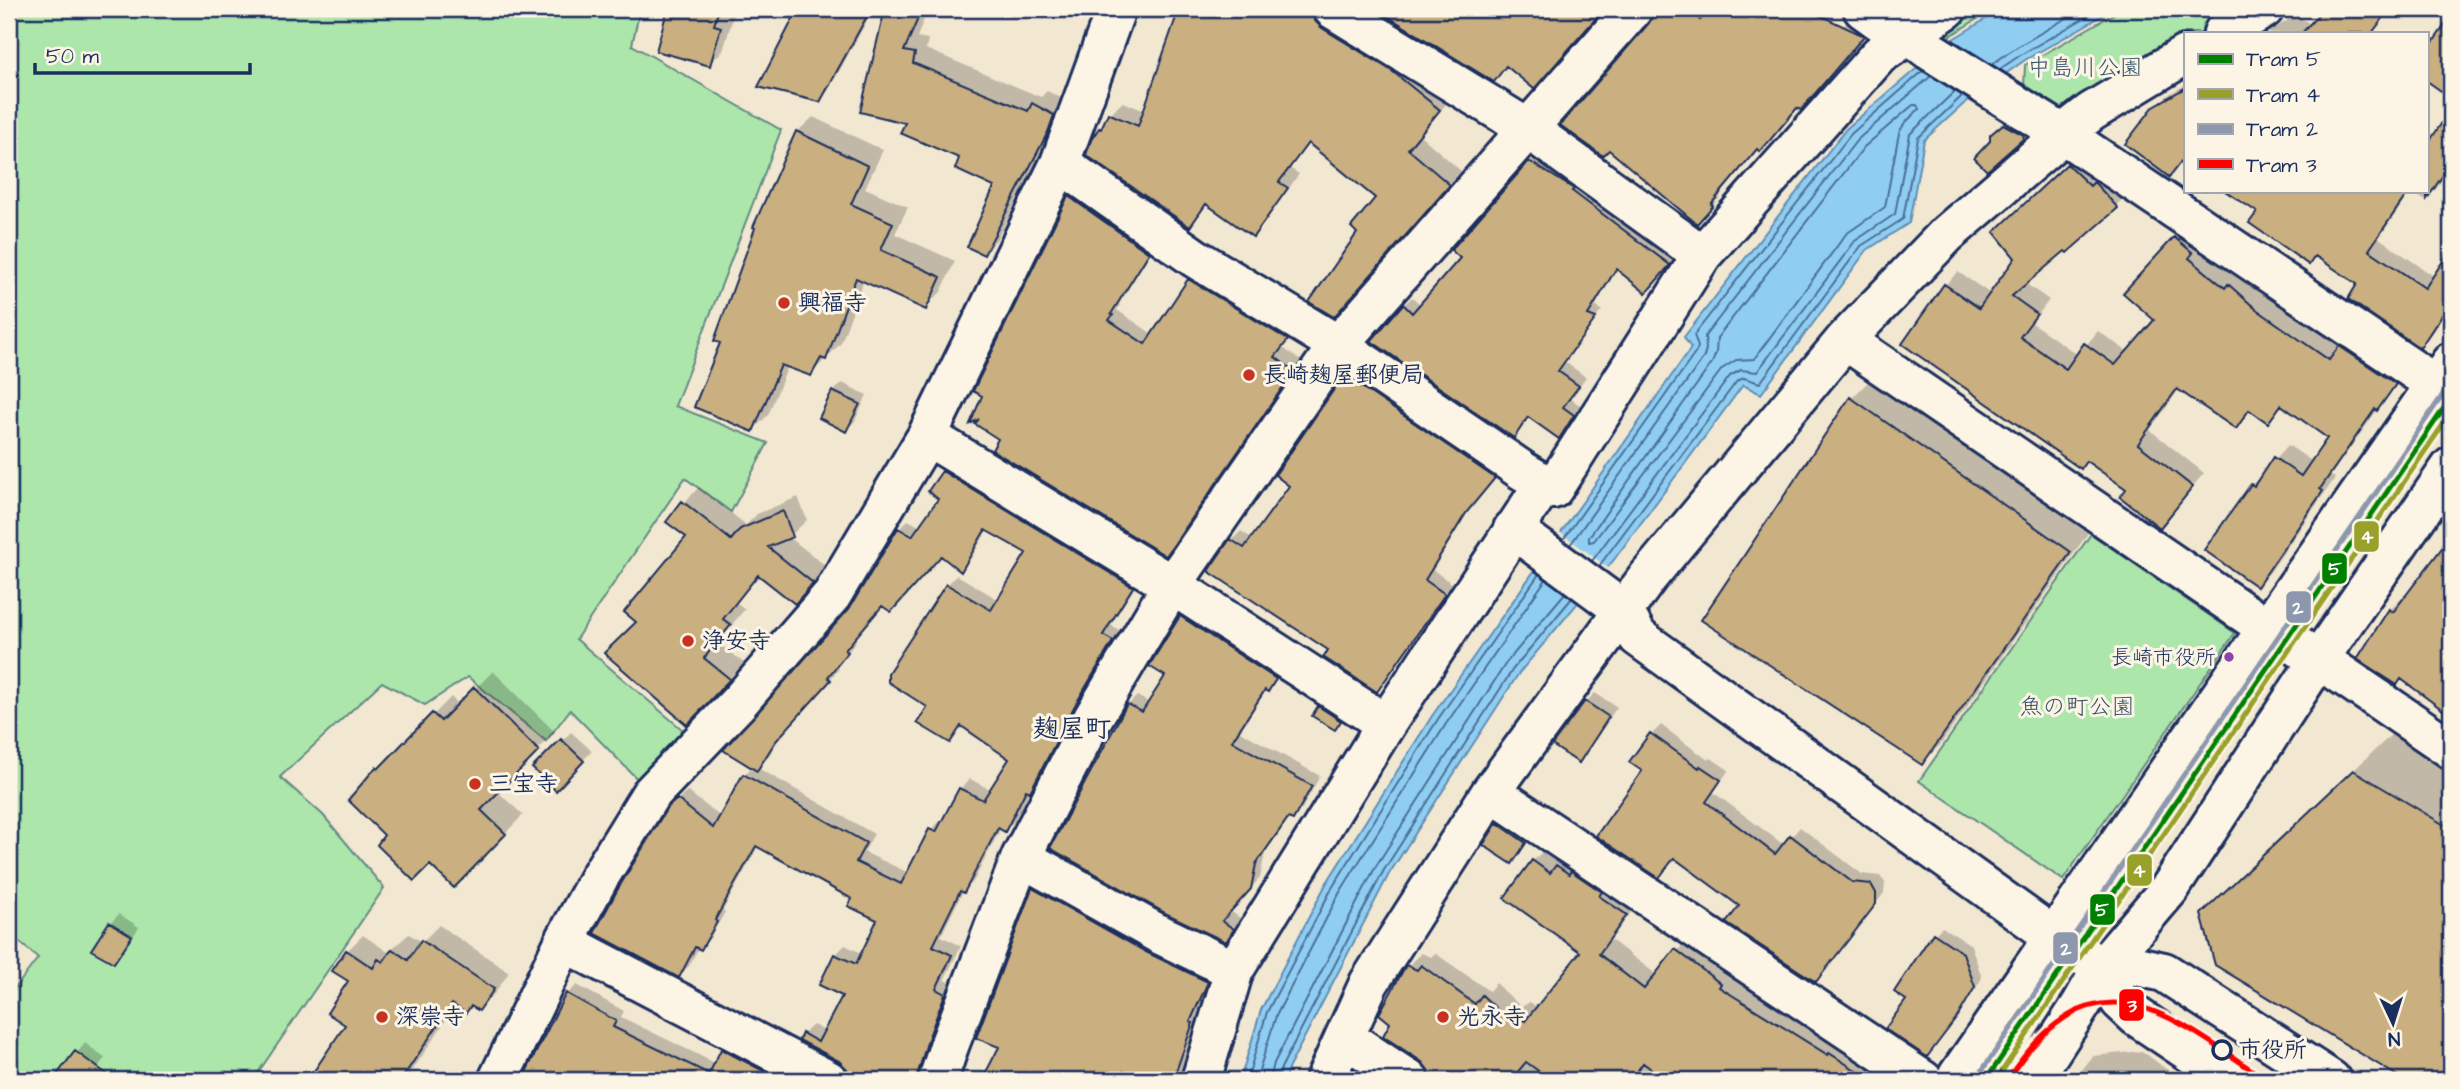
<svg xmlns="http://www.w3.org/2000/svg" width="2460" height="1089" viewBox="0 0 2460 1089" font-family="'Architects Daughter','Klee One',sans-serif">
  <rect width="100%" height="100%" fill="#f2e7d1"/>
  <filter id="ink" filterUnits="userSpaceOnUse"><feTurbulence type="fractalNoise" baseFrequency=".0143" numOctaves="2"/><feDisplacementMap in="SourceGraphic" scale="14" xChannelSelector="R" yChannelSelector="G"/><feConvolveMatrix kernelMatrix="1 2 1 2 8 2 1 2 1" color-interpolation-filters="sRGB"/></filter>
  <g filter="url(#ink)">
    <path fill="#ace6ab" stroke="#648a84" stroke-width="2" d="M9 9H640L632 45 781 130 675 406 768 443 731 512 685 478 576 639 690 736 645 787 570 710 546 741 468 677 425 705 382 682 280 777 323 815 384 888 253 1080H9V996L38 958 9 933Z
      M1954 9H1993L1950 36 1937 21Z
      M2122 9H2244L2204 33H2185V44L2066 111 2024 88 2025 65Z
      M2091 534 2235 633 2063 880 1919 781Z"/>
    <path fill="#90cef1" stroke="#618eb6" stroke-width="2" d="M2002 9H2114L2025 60 1966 102 1924 140 1909 223 1867 250 1761 394 1743 385 1613 561 1519 673 1389 874 1287 1071 1285 1080H1240L1261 1010 1326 884 1432 716 1691 348 1684 337 1846 129 1945 44Z"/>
    <path fill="#f2e7d1" d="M1557 530 1610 569 1580 606 1531 567Z"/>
    <path fill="#0003" fill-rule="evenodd" d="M672 9H727L726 11 734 14 723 51 709 64 668 12Z
      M800 9 873 10 828 91 819 100 777 52Z
      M887 9H928L917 37 928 39 926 49 1041 97 1047 91 1067 101 1061 116 997 239 983 253 997 186 962 157 907 122 862 111Z
      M1181 9H1300L1283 47 1287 50 1322 9 1452 97 1420 135 1461 171 1346 302 1360 233 1377 198 1310 142 1290 168 1299 174 1265 222 1253 235 1208 203 1189 225 1100 129 1110 114 1123 102 1145 111Z
      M1386 9H1603L1542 78 1507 65 1494 80Z
      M1656 9H1830L1833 12 1806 52 1854 18 1871 27 1809 99 1798 106 1758 147 1718 194 1721 196 1706 214 1651 24Z
      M2325 9H2390L2371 33H2267L2296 15 2312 25Z
      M2451 19V96L2427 79V54Z
      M2185 85V157L2169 175 2156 107 2168 95Z
      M2451 112V166L2436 189 2424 200 2411 191 2379 238 2435 277 2451 254V304L2431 334 2420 346 2360 284 2316 255 2309 263 2237 191H2427V149Z
      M813 117 883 150 865 188 908 207 895 234 955 261 941 292 925 307 864 280 841 343 811 374 788 366 768 415 753 430 723 342 797 132Z
      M2008 121 2027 133 2022 138 1992 142V136Z
      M2081 152 2129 194 2025 283 2049 300 2032 323 2078 355 2098 331 2128 352 2156 319 2126 293 2188 225 2201 244 2239 276 2242 272 2269 296 2341 347 2353 334 2407 371 2380 406 2331 475 2335 478 2270 572 2257 585 2252 485 2288 445 2313 462 2330 437 2283 405 2268 421 2251 409 2236 426 2180 388 2150 430 2204 473 2160 526 2129 489 2087 460 2081 466 1904 343 1945 285 1958 272 1991 294 2017 258 2009 219Z
      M1538 154 1677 256 1654 283 1618 268 1595 306 1602 310 1565 362 1586 377 1570 398 1581 406 1567 428 1559 436 1530 416 1513 436 1404 305 1412 297 1421 305 1463 258 1530 162Z
      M1079 188 1157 243 1119 304 1120 305 1117 310 1154 335 1189 280 1199 271 1296 331 1282 347 1301 361 1175 544 1165 553 1000 438 985 413 984 395 976 390 1070 197Z
      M1354 367 1503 468 1475 501 1433 570 1453 584 1386 681 1377 690 1330 649 1210 571 1232 540 1241 531 1253 539 1291 485 1345 376Z
      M1869 381 2088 533 1940 745 1922 763 1852 398Z
      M842 383 867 395 855 421 846 430 833 392Z
      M953 462 1141 577 1111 625 1121 631 1083 695 1039 781 1030 790 1015 821 1005 830 1001 828 973 882 963 891 941 936 961 946 944 980 954 984 928 1080H851L848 1067 803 1034 813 1025 825 1031 844 995 835 955 845 945 863 954 879 919 854 898 759 845 723 910 725 912 710 938 701 948 699 947 689 966 679 975 669 810 687 791 721 817 744 775 753 766 899 529 908 520 921 527 941 498 943 472ZM988 529 1029 553 999 600 957 575 947 585 929 707 949 741 963 725 1012 758 991 790 970 779 960 789 943 822 940 821 931 830 909 873 864 852 874 834 758 768 767 759 784 731 839 669 836 667 856 642 853 640 883 604 941 555 960 569 970 560Z
      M699 487 746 525 757 514 798 497 807 520 789 537 827 567 795 602 760 574 737 603 745 609 717 642 744 663 702 707 638 622 688 537 684 503Z
      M2451 534V714L2402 678 2390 610 2402 598 2405 600 2434 562 2432 560Z
      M1190 608 1284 669 1277 681 1267 689 1240 731 1320 776 1302 809 1292 818 1290 817 1265 853 1260 878 1230 911 1242 919 1225 940 1128 705 1137 696 1150 703 1168 675 1181 617Z
      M493 671 555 732 497 791 523 815 454 886 430 863 386 834 350 800 378 768 395 750 397 752 451 697 459 705Z
      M1595 693 1617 707 1587 751 1578 760 1586 702Z
      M1323 703 1343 716 1338 724 1319 707Z
      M1661 725 1708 760 1711 758 1729 770 1713 792 1784 845 1800 827 1862 874 1880 876 1885 883 1884 893 1824 971 1676 856 1659 876 1644 771 1652 734Z
      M571 732 592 751 556 788 535 768Z
      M2394 732 2451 767V1080H2407L2216 963 2242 876Z
      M1503 820 1528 838 1516 858 1486 844Z
      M1546 848 1639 901 1611 940 1657 975 1689 937 1903 1080H1554L1539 1070 1531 1080H1432L1430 1069 1392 1023 1408 966 1421 953 1431 957 1435 953 1489 991 1496 983 1521 1007 1530 1002 1538 1008 1582 952 1533 861Z
      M1042 881 1215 973 1198 1013 1201 1014 1180 1080H984L1002 1046 1034 889Z
      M119 914 139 927 123 952 114 961 110 923Z
      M439 925 509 972 495 993 478 1009 472 1005H456L406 1080H310L348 1025 351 981 347 951 363 935 388 952 409 934 422 942Z
      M1942 927 1971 945 1982 978 1965 1006 1935 1047 1909 1000 1935 934Z
      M577 985 624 1011 621 1017 715 1063 722 1050 732 1040 808 1080H616L593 1069 587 1080H524L567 994Z
      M85 1043 105 1058 88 1080H56Z
      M2142 1051 2181 1080H2074L2093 1056Z
      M970 1075 980 1080H965Z"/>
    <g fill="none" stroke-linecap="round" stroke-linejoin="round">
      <path stroke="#4a6f99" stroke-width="2" d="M1992 64 2017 47 2082 9
        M2000 69 2022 54 2100 9
        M1913 105H1917L1919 109 1904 124 1899 133 1885 207 1846 234 1754 359 1736 360 1722 369 1594 541 1589 542V537L1712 363 1716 353 1717 338 1864 147Z
        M1563 540 1696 352 1698 347 1694 335 1851 134 1923 71
        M1570 545 1704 357 1706 349 1705 336 1857 140 1931 76
        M1592 561 1730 376 1741 370 1757 372 1855 241 1895 214 1910 134 1955 91
        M1599 566 1737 381 1744 378 1760 383 1861 246 1903 219 1918 138 1962 96
        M1247 1080 1267 1012 1332 888 1438 719 1539 574
        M1256 1080 1276 1016 1340 892 1446 724 1546 579
        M1270 1080 1274 1063 1376 866 1506 663 1565 593
        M1279 1080 1281 1068 1384 870 1513 669 1572 598"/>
    </g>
    <path fill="#caaf80" stroke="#1b2f5e" stroke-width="2" d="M678 9H719L714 25 721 27 710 66 656 51 667 11 677 15Z
      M798 9H871L820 102 758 87Z
      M885 9H922L904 51 915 53 913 63 1028 111 1032 103 1054 115 1048 132 984 255 967 247 994 187 955 169 959 158 900 133 905 123 860 112Z
      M1179 9H1311L1314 20 1322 28 1392 71 1440 110 1408 149 1450 185 1334 317 1309 302 1357 233 1351 227 1375 198 1308 143 1279 182 1288 188 1253 237 1206 204 1190 227 1086 155 1091 140 1099 128 1101 129 1108 113 1138 126Z
      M1376 9H1604L1534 89 1506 66 1494 82Z
      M1654 9H1688L1700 20 1710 9H1807L1864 36 1801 110 1797 108 1760 152 1757 149 1711 204 1713 206 1697 224 1609 150 1603 156 1560 125 1649 23Z
      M2323 9H2390L2372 33H2302Z
      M2451 16V98L2427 81V51Z
      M2185 88V156L2169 177 2125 144 2154 106Z
      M2451 109V163L2427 199V145Z
      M2003 124 2024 135 2023 139 1987 171 1974 158 1990 141V135Z
      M796 131 868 166 851 204 893 223 881 250 941 277 926 310 856 278 826 360 821 358 811 376 781 365 753 432 694 407 720 343 714 341 755 228 753 227Z
      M1529 161 1574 189 1572 191 1670 265 1646 293 1616 269 1588 315 1596 318 1558 371 1579 386 1563 407 1574 415 1559 439 1528 417 1514 438 1371 341 1403 304 1412 313 1460 258 1451 250Z
      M2067 164 2090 186 2094 182 2118 208 2067 253 2065 251 2012 296 2037 314 2020 337 2066 369 2084 343 2115 365 2154 320 2123 293 2174 237 2193 253 2189 258 2225 288 2228 284 2256 309 2329 360 2339 346 2396 384 2377 411 2375 409 2320 489 2323 491 2257 587 2204 550 2251 484 2254 486 2273 457 2301 476 2327 438 2281 405 2268 423 2249 410 2236 429 2177 389 2138 444 2193 487 2160 528 2120 497 2126 489 2086 461 2081 469 1902 344 1944 284 1979 308 2015 258 1994 232Z
      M2225 191H2409L2369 250 2425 288 2451 249V301L2420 348 2348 299 2357 284 2315 256 2309 265 2249 223 2257 212Z
      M1068 196 1149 253 1111 314 1113 315 1109 320 1145 344 1188 279 1288 340 1275 357 1294 371 1166 556 992 450 998 439 975 424 979 419 970 424 982 396 973 391Z
      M1344 375 1495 478 1466 513 1425 580 1445 594 1377 692 1323 657 1328 650 1208 571 1230 539 1244 548 1289 486 1275 475Z
      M832 391 860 404 846 432 819 418Z
      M1850 397 2071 552 1922 765 1701 620Z
      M942 471 1133 587 1103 635 1113 641 1074 707 1030 792 1026 790 1005 832 998 828 964 893 960 891 933 946 952 955 936 989 945 994 928 1039 916 1080H850L847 1069 839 1061 799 1040 802 1033 818 1042 842 996 819 985 834 954 856 964 877 920 848 906 852 899 756 846 715 920 717 922 701 950 695 947 679 978 594 933 619 887 667 808 677 799 713 828 743 774 866 843 856 862 901 884 929 829 936 832 959 788 983 800 1009 759 961 726 950 743 917 723 927 707 888 682V673L946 584 991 610 1026 553 985 530 961 572 941 556 891 612 882 606 845 650 848 652 828 677 831 680 775 742 757 771 723 750 849 609 898 528 912 536 938 499 928 491Z
      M682 501 731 540 740 529 783 511 793 537 768 547 813 583 795 604 758 575 723 619 731 625 704 658 730 679 687 725 604 653 636 622 624 612 686 537 666 522Z
      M2451 536V716L2401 679 2397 685 2357 659 2389 609 2393 612Z
      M1180 616 1276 679 1268 692 1265 690 1232 741 1312 786 1293 820 1288 818 1256 864 1251 889 1222 921 1234 929 1226 942 1167 914 1050 848 1127 704 1142 712 1165 676 1149 666Z
      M474 687 539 751 481 810 506 834 454 888 430 865 414 881 377 845 384 835 348 800 376 767 378 769 432 713 441 721Z
      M1585 701 1609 717 1579 763 1552 745Z
      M1318 706 1341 721 1335 730 1312 716Z
      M1650 733 1699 768 1700 766 1721 780 1706 802 1775 854 1790 835 1852 882 1871 884 1876 893V904L1816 982 1726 923 1739 906 1674 858 1659 878 1596 836 1642 771 1629 762Z
      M561 739 584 761 556 791 532 768Z
      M2353 770 2451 829V1080H2404L2215 965 2201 914Z
      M1497 823 1526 843 1512 864 1483 845Z
      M1532 860 1550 873 1556 865 1569 874 1571 871 1602 892 1599 896 1627 915 1599 954 1644 989 1675 949 1721 984 1719 987 1828 1055 1829 1053 1871 1080H1666L1643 1063 1631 1080H1551L1526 1062 1511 1080H1431L1428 1070 1422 1062 1383 1036 1390 1023 1379 1014 1406 965 1417 970 1421 965 1475 1004 1482 995 1507 1019 1516 1014 1525 1021 1580 952 1504 898Z
      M1032 888 1146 952 1208 982 1190 1022 1193 1023 1173 1080H982L999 1047 976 1038Z
      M109 922 132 936 114 963 91 950Z
      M1933 933 1963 953 1975 987 1958 1016 1927 1057 1885 1029 1906 1000 1894 992Z
      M421 940 494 989 479 1011 471 1006 466 1013 452 1004 401 1080H308L345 1025 327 1013 348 981 332 971 346 950 373 968 378 959 383 962 392 949 408 960Z
      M566 993 616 1021 613 1027 709 1074 721 1049 781 1080H522Z
      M75 1051 115 1080H53Z"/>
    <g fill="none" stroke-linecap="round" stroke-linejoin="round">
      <defs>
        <path id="minor" d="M1333 9 1527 128 1702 255
          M1863 9 1891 29 1909 35 1929 50 2063 134 2451 395
          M2223 33 2264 9
          M1060 163 1195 258 1338 345 1523 471 1553 489 1702 255 1879 55 1947 9
          M1845 340 2268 629 2319 659 2451 749
          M927 436 1172 585 1386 724
          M1513 529 1623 610 1638 637 2053 936 2102 968 2120 1001 2136 1016 2231 1080
          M1491 792 1923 1080
          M1021 857 1157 933 1234 970
          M564 942 828 1080
          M2102 968 2127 964 2164 972 2331 1080
          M1346 1038 1409 1080
          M498 1080 564 942 600 876 650 795 739 702 832 595 927 436 1060 163 1116 9
          M938 1080 949 1046 1021 857 1093 718 1172 585 1338 345 1633 9
          M1201 1080 1234 970 1386 724 1544 484
          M1325 1080 1369 983 1491 792 1648 577 1845 340 1947 234 2063 134 2091 112 2185 55
          M1955 1080 2451 362
          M2032 1080 2081 1005 2102 968 2170 888 2319 659 2451 467"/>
      </defs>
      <use href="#minor" stroke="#1b2f5e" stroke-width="44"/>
      <use href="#minor" stroke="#fcf5e5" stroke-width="38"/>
      <defs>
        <path id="tram-1" d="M1986 1080 2451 398"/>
        <path id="tram-2" d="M1996 1080 2451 413"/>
        <path id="tram-3" d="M1979 1075 2444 393"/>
        <path id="tram-4" d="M2007 1080C2093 949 2164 1010 2266 1080"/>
      </defs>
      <use href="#tram-1" stroke="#fcf5e5" stroke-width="10"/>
      <use href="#tram-2" stroke="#fcf5e5" stroke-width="10"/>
      <use href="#tram-3" stroke="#fcf5e5" stroke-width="10"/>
      <use href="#tram-4" stroke="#fcf5e5" stroke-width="10"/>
      <use href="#tram-1" stroke="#008000" stroke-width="5"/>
      <use href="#tram-2" stroke="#98a12a" stroke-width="5"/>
      <use href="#tram-3" stroke="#8d97ae" stroke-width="5"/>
      <use href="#tram-4" stroke="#f00" stroke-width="5"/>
    </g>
  </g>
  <g fill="#c8321e" stroke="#fcf5e5" stroke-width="2.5">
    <circle cx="784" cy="303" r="7"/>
    <circle cx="1249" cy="375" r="7"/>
    <circle cx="688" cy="641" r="7"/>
    <circle cx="475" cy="784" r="7"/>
    <circle cx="382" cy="1017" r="7"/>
    <circle cx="1443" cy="1017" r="7"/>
  </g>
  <circle fill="#8e44ad" stroke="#fcf5e5" stroke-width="2.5" cx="2229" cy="657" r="6"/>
  <circle fill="#fcf5e5" stroke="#1b2f5e" stroke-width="3.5" cx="2222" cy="1050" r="9"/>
  <g text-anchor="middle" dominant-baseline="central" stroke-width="6" stroke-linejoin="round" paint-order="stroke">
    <g font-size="21" fill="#1b2f5e" stroke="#fcf5e5" text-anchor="end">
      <text x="2216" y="657">長崎市役所</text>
    </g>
    <g font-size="23" fill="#38546d" stroke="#fcf5e5">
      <text x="2085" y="68">中島川公園</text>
      <text x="2077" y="707">魚の町公園</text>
    </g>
    <g font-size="23" font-weight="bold" fill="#1b2f5e" stroke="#fcf5e5" text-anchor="start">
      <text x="798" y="303">興福寺</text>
      <text x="1263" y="375">長崎麹屋郵便局</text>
      <text x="702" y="641">浄安寺</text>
      <text x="489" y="784">三宝寺</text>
      <text x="396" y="1017">深崇寺</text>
      <text x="1457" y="1017">光永寺</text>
    </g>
    <g font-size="23" font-weight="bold" fill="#1b2f5e" stroke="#fcf5e5" text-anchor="start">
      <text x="2238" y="1050">市役所</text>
    </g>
    <g font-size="26" font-weight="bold" fill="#1b2f5e" stroke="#fcf5e5">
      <text x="1072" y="729">麹屋町</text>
    </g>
  </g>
  <g stroke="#fcf5e5" stroke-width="2.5">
    <rect x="2353" y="520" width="27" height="33" rx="7" fill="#98a12a"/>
    <rect x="2321" y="552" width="27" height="33" rx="7" fill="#008000"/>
    <rect x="2285" y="590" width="27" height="34" rx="7" fill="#8d97ae"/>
    <rect x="2126" y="853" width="27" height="34" rx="7" fill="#98a12a"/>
    <rect x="2089" y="893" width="27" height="33" rx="7" fill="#008000"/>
    <rect x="2052" y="931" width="27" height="34" rx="7" fill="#8d97ae"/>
    <rect x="2118" y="988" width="27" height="34" rx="7" fill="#f00"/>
  </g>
  <g font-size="19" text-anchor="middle" font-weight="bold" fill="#fff">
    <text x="2367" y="543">4</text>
    <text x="2335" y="575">5</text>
    <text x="2298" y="614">2</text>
    <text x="2139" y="877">4</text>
    <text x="2102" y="916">5</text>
    <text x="2066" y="955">2</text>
    <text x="2132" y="1012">3</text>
  </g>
  <rect width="2460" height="1089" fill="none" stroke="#fcf5e5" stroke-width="35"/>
  <rect x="18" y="18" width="2425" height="1054" fill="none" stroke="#1b2f5e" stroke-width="2.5" filter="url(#ink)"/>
  <rect x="2184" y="32" width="245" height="161" fill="#fcf5e5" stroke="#a2a6af" stroke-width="2"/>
  <rect x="2198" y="54" width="35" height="10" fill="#008000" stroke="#a2a6af" stroke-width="2"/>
  <text x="2246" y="66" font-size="21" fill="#1b2f5e">Tram 5</text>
  <rect x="2198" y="89" width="35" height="10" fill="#98a12a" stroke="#a2a6af" stroke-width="2"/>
  <text x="2246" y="102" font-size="21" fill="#1b2f5e">Tram 4</text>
  <rect x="2198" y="124" width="35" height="10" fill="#8d97ae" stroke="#a2a6af" stroke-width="2"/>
  <text x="2246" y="136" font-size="21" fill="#1b2f5e">Tram 2</text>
  <rect x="2198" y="159" width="35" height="10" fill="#ff0000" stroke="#a2a6af" stroke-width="2"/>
  <text x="2246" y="172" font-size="21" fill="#1b2f5e">Tram 3</text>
  <g transform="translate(2393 1023) rotate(176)" stroke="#fcf5e5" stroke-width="5" paint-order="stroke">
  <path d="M0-5L12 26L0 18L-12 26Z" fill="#1b2f5e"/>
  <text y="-10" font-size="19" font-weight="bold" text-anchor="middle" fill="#1b2f5e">N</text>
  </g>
  <path d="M35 63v10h215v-10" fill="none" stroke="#1b2f5e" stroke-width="3.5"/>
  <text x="46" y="63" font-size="21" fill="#1b2f5e" stroke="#fcf5e5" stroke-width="5" paint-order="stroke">50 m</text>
</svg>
